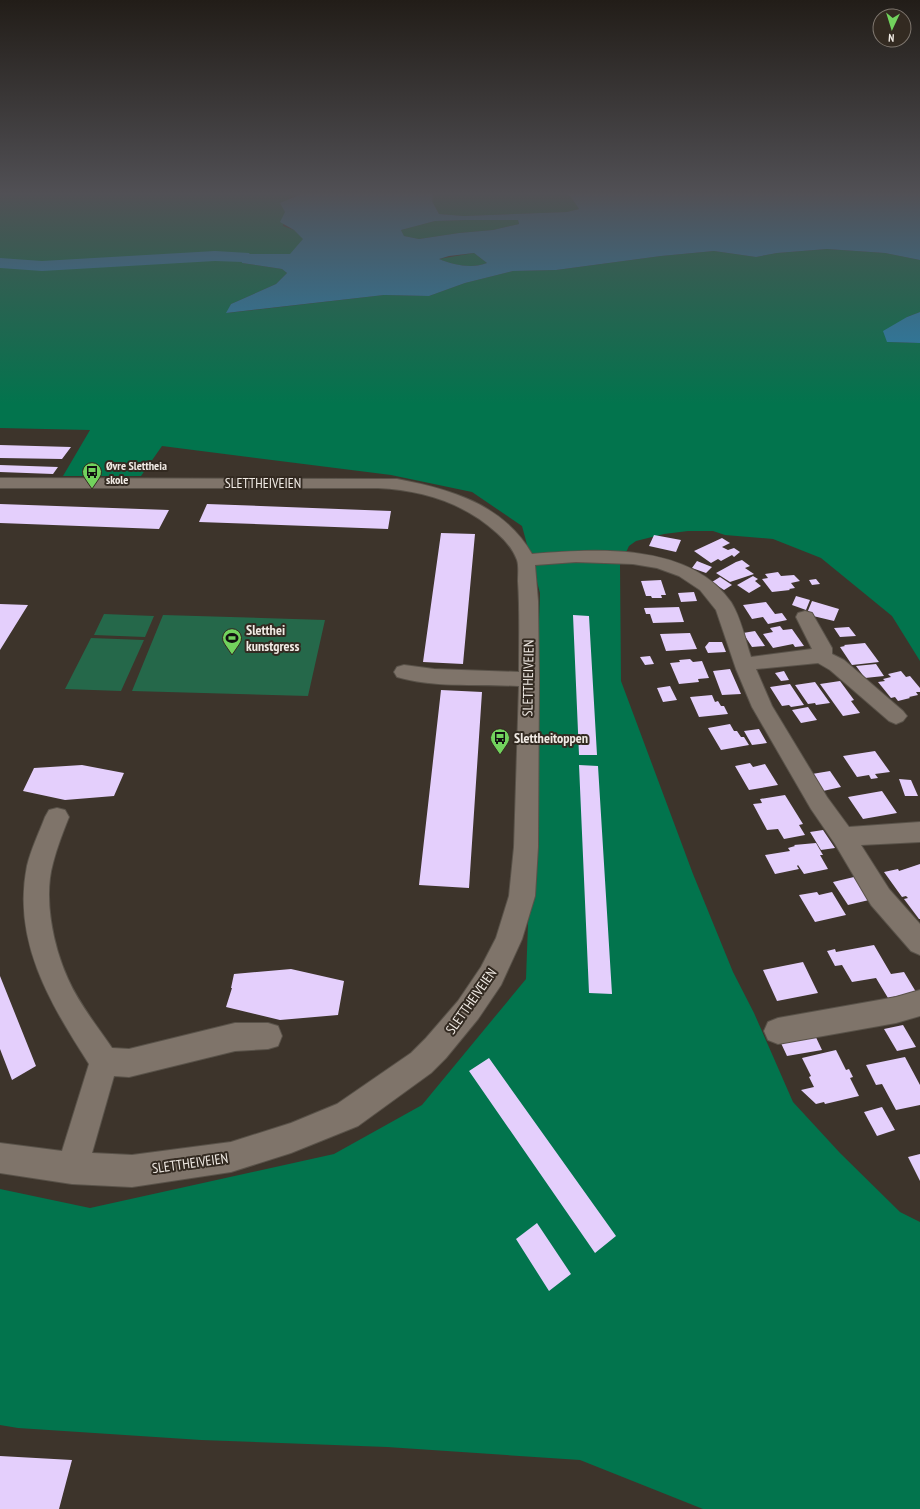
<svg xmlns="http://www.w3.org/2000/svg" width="920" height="1509" viewBox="0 0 920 1509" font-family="'PT Sans Narrow',sans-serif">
  <rect width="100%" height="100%" fill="#3d342b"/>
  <path fill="#25684a" d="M104 614 154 616 145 637 94 635Z
    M163 615 325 620 308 696 132 691Z
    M91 638 144 640 121 691 65 689Z"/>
  <path fill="#02744d" d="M0 193H304L289 198 283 226 294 230 304 239 290 255 249 254 242 263 282 269 287 273 276 284 231 304 227 313 384 295 429 296 465 283 513 271 556 270 661 256 714 251 756 257 777 253 827 249 885 253 920 260V312L907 317 887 342 920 343V661L892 616 821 558 773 539 725 535 713 531H688L664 534 636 541 629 546 620 565 621 681 693 874 733 972 754 1013 793 1102 840 1153 900 1212 920 1222V1509H703L580 1460 387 1447 201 1440 18 1428 0 1425V1189L90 1208 334 1154 422 1105 526 979 540 593 522 526 472 492 391 475 162 446 141 476H63L90 430 0 428Z
    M434 193H564L571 197 579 209 567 212 464 216 439 214 432 201Z
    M466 220H518L519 224 493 230 459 233 419 239 404 236 401 230 435 221Z
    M474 253 487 263C471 269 454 265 439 259Z"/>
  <path fill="#2584b0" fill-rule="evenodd" d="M304 193H434L432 201 439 214 464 216 567 212 579 209 571 197 564 193H920V260L885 253 827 249 777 253 756 257 714 251 661 256 556 270 513 271 465 283 429 296 384 295 226 313 231 304 276 284 287 273 282 269 242 263 241 258 249 254H290L303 239 294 230 280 222 285 212 280 203ZM466 220H518L519 224 493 230 459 233 419 239 404 236 401 230 435 221ZM474 253 487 263C472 269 454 265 439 259L449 256Z
    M920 312V343L887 342 883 331 907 317Z"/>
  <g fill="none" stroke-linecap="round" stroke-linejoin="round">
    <path fill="#2584b0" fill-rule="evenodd" d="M215 251 249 253 252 257 249 261 243 262 215 261 42 271 0 268V258L42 261Z"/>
  </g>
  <path fill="#e4cffc" d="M0 445 71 447 62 459 0 458Z
    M0 465 58 467 53 474 0 472Z
    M0 504 169 510 159 529 0 523Z
    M207 504 391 511 388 529 199 522Z
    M441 533 475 534 463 664 423 662Z
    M654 535 681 540 676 552 649 546Z
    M722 538 730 543 722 547 728 550 734 548 740 552 734 557 732 555 721 561 718 559 711 563 694 551Z
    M742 560 750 566 745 568 754 574 730 582 716 573 736 562Z
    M697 561 712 567 706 573 692 568Z
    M778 572 781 576 794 575 800 581 791 583 795 588 789 589 790 590 772 592 762 579 768 578 765 574Z
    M753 576 758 579 755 581 761 586 749 593 737 585Z
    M720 577 732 585 724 590 712 582Z
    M816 579 820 584 812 585 809 580Z
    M661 580 666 595H661L662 598H652L651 596H646L641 581Z
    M694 592 697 601 681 602 678 593Z
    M796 596 810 600 806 610 792 605Z
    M812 601 839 609 834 621 813 616 814 615 807 613Z
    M766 602 775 614 782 613 787 620 768 624 763 617 752 619 743 605Z
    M0 604 28 605 0 650Z
    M679 607 684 622 653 623 650 614H646L644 608Z
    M573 615 589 616 597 755H579Z
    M780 626 783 630 792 629 804 646 795 647 793 644 773 648 763 634 773 632 770 628Z
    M849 627 856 636 840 637 834 628Z
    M755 631 765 646 752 647 743 633Z
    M690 633 697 649 666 651 660 634Z
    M709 642H722L726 652 708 653 705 647Z
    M865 643 879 662 852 665 840 647 845 646 844 645Z
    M650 656 654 664 645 665 640 657Z
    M690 659 693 662 702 661 709 678 698 679 699 682 679 684 670 663 680 662 679 660Z
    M876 664 884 676 865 678 856 666Z
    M730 669 741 694 722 695 713 671Z
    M784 671 789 680 781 681 775 673Z
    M901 671 906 677 910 676 920 688V692H916L918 695 909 697 910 698 898 701 895 697 891 698 878 682 885 681 883 679 891 677 888 674Z
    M840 681 854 700 851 701 860 713 843 716 820 684Z
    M815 682 830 703 816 705 815 703 808 704 795 685Z
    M790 684 804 705 791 707 789 705 782 706 770 687Z
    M670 686 677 700 663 702 657 688Z
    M441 690 482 692 469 888 419 885Z
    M712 695 715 702 718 701 721 706H724L728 714 699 717 690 697Z
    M808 707 817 720 801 723 792 710Z
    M730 724 734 731H737L741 737H744L749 745 721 750 708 728Z
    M759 729 767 743 752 745 744 731Z
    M875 751 890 772 875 774 878 778 871 779 869 775 857 777 843 756Z
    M750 763 753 767 765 764 778 785 749 790 735 766Z
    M82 765 124 773 114 796 65 800 23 791 34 768Z
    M579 765 598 766 612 994 589 993Z
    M830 771 841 787 823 791 812 774Z
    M899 779 911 780 918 796H905Z
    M882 791 897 813 863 819 848 797Z
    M785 795 803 824 799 825 805 835 784 839 778 829 767 830 753 804 762 803 760 799Z
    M823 830 835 848 821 850 810 832Z
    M816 843 823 855H820L828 869 804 874 798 865 797 866 799 869 775 874 765 855 790 851 788 848 795 846 794 845Z
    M920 864V919H919L904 899 908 898 906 896 902 897 884 872 898 869 899 871Z
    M854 877 869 900 848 905 833 882Z
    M817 892 819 895 832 892 846 915 815 922 799 895Z
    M874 945 891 974 904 972 916 992 888 998 876 978 852 982 842 965 835 966 827 951 835 949 836 952Z
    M803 962 818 993 777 1001 763 970Z
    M291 969 344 981 338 1015 280 1020 226 1007 232 988H231L234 974Z
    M0 976 36 1066 12 1080 0 1049Z
    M903 1025 916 1047 897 1051 884 1029Z
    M813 1031 822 1050 787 1056 780 1041Z
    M836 1050 846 1070 849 1069 853 1077 850 1078 859 1096 825 1104 824 1102 816 1104 801 1090 814 1087 809 1077 811 1076 802 1058Z
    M905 1057 920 1085V1105L896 1110 882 1084 876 1085 866 1065Z
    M489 1058 616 1236 595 1253 469 1071Z
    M882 1107 895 1130 877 1136 864 1112Z
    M920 1154V1181L908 1157Z
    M537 1223 571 1274 549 1291 516 1239Z
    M0 1456 72 1460 59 1509H0Z"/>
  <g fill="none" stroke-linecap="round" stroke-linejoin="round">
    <defs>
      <path id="minor" d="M0 478 397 479C450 489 503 504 532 554 596 549 689 542 731 602 741 618 745 639 751 657L812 649 796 617 798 613 805 611 812 613 832 648V654L844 660 903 711 907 716 903 721 896 724 889 721 830 670 818 663 756 669 772 706 827 797 849 827 920 822V842L861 845 889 889 920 924V955L911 951 871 905 835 844 811 809 752 707 736 669 716 610 700 590 679 576 657 568 633 564 576 562 535 565 538 601 539 679 538 847 535 896 522 939 501 985 478 1019 446 1058 431 1073 358 1126 291 1153 231 1172 132 1187 72 1184 0 1173V1143L62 1151 89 1064C50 1003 12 941 27 866 31 849 39 833 45 817L49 810 57 808 65 810 69 817C63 832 57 847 53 863 43 898 53 946 68 979 79 1004 97 1026 112 1048L129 1049 235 1023H268L278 1026 282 1036 278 1046 268 1049 235 1051 129 1077 114 1076 92 1153 132 1155 231 1142 291 1123 337 1104 411 1053 426 1038 458 1001 481 967 496 938 509 896 514 847 519 686C479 684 435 688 397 677L394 672 397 667 404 665 434 669 519 672C519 641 520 611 518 581 518 574 519 566 517 560 513 549 505 540 497 533 464 503 422 490 378 488H0Z
        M920 990V1016L896 1023 778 1044 768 1040 764 1031 768 1022 778 1018 896 997Z"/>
    </defs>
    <use href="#minor" stroke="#595249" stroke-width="2"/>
    <use href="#minor" fill="#7f746a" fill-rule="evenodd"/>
  </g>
  <linearGradient id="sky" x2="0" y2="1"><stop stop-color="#221d18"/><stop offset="0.48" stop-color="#515055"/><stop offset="1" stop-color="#515055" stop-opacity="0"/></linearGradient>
  <rect width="920" height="404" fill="url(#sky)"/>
  <defs>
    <symbol id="bus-pin" viewBox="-11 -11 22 30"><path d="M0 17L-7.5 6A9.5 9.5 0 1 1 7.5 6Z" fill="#72d25d" stroke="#332a21"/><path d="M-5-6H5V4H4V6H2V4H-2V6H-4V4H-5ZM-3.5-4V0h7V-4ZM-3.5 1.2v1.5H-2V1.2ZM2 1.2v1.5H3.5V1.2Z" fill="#111"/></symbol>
    <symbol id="stadium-pin" viewBox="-11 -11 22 30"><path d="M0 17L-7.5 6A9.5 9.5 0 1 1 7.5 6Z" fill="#72d25d" stroke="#332a21"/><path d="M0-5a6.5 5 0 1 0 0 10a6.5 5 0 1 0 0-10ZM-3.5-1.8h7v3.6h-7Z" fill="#111"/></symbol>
  </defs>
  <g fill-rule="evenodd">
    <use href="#bus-pin" x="81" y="461" width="22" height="30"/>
    <use href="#stadium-pin" x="221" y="627" width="22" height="30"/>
    <use href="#bus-pin" x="489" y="727" width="22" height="30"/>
  </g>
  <g text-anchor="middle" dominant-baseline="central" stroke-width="4" stroke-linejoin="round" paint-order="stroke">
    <g font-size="12" font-weight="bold" fill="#f0eae4" stroke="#332a21" text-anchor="start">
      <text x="106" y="465">Øvre Slettheia<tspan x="106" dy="14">skole</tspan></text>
    </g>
    <g font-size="14" fill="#f0eae4" stroke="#332a21">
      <text x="263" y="483">SLETTHEIVEIEN</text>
      <text transform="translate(528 678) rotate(-89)">SLETTHEIVEIEN</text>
      <text transform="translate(471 1001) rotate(-55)">SLETTHEIVEIEN</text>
      <text transform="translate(190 1163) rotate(-8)">SLETTHEIVEIEN</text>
    </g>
    <g font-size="14" font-weight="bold" fill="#f0eae4" stroke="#332a21" text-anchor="start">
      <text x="246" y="630">Sletthei<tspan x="246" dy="16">kunstgress</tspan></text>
      <text x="514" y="738">Slettheitoppen</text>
    </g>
  </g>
  <g transform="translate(892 28) rotate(184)"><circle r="19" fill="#332a21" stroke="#7f776f"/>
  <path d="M0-3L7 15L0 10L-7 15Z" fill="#72d25d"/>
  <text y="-6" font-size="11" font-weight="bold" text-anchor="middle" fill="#f0eae4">N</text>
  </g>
</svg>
